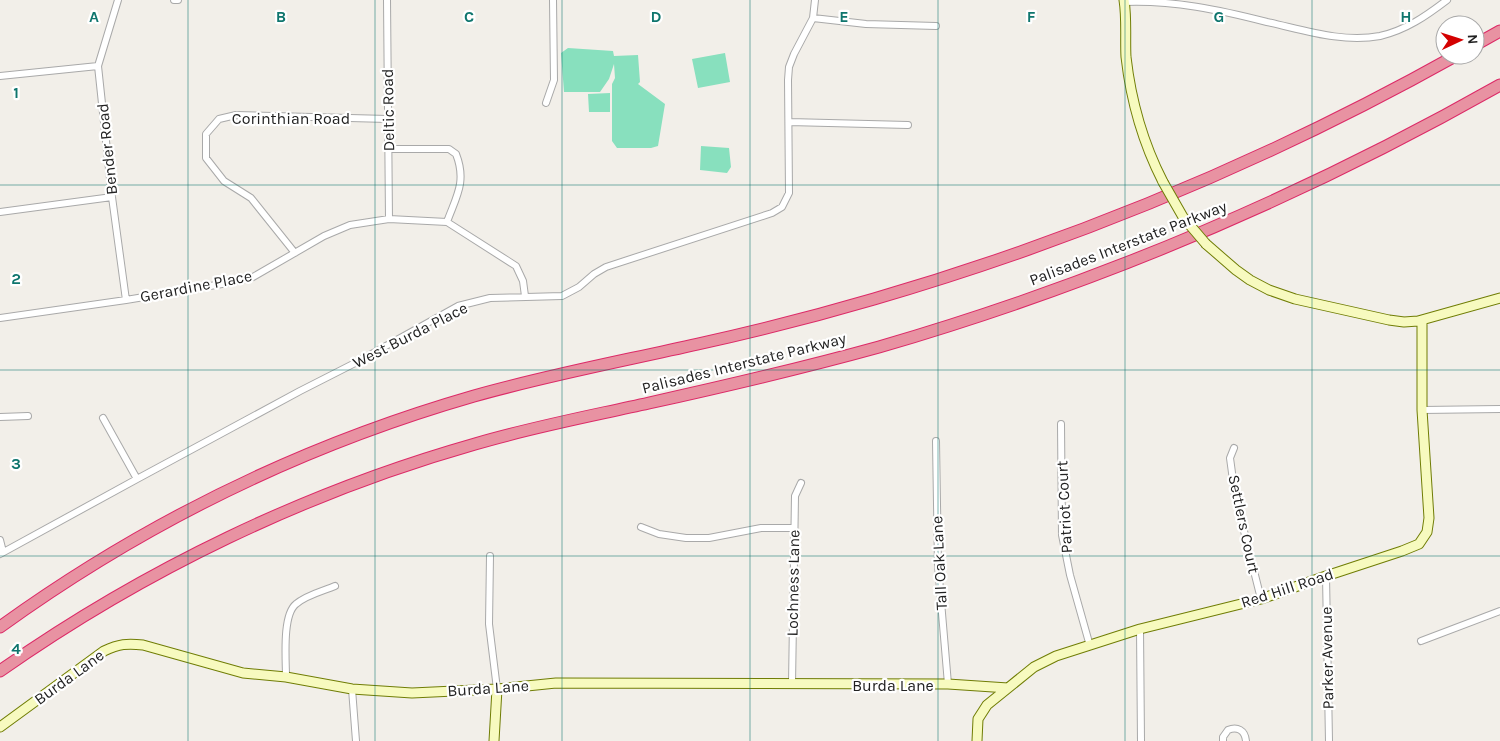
<svg xmlns="http://www.w3.org/2000/svg" width="1500" height="741" viewBox="0 0 1500 741" font-family="Karla,sans-serif">
  <rect width="100%" height="100%" fill="#f2efe9"/>
  <path fill="#88e0be" d="M568 48 613 51 614 56 638 55 640 82 638 84 665 104 658 146 651 148H617L612 141V84L615 78 614 64 609 79 600 92H564L561 53Z
    M725 53 730 82 698 88 692 59Z
    M610 93V112H589L588 94Z
    M701 146 729 148 731 167 727 173 700 170Z"/>
  <g fill="none" stroke-linecap="round" stroke-linejoin="round">
    <defs>
      <path id="street" d="M118 0 98 66 112 197 126 300
        M174 0H178
        M387 0 389 219
        M1124 2C1173 0 1220 10 1267 22 1304 30 1342 43 1380 36 1406 30 1426 16 1447 0
        M813 18 866 24 936 26
        M0 76 98 66
        M546 103 554 80 553 0
        M789 122 908 125
        M389 149H449L456 154C467 182 456 197 447 222
        M0 212 112 197
        M295 253 251 198 224 181 206 158V134L219 119 236 115 388 119
        M0 318 126 300 228 283 253 277 324 236 350 225 389 219 447 222 516 266 523 281 525 296
        M1422 410 1500 409
        M0 417 28 416
        M103 418 137 479
        M1061 424 1062 535 1070 575 1090 646
        M936 441 938 566 948 684
        M1234 448 1230 458 1235 495 1261 599
        M641 527 659 534 686 538H709L761 528H794
        M0 540 3 552
        M0 554 137 479 300 391 357 362 458 306 490 298 562 296 579 287 594 274 606 267 772 213 782 207 789 193 788 80 789 67 794 54 813 18 815 0
        M490 556 489 624 497 689
        M1326 576 1329 741
        M1140 629 1141 741
        M1421 641 1500 611
        M286 677C286 660 282 615 296 604 306 595 323 591 335 586
        M792 684 795 496 801 483
        M352 689 356 741
        M1223 741V737L1228 730C1237 726 1245 730 1246 741"/>
      <path id="secondary" d="M1124 0C1127 19 1125 39 1126 57 1131 101 1143 143 1163 182
        M1206 244 1236 270 1250 280 1269 290 1295 299 1389 320 1404 322 1418 321 1500 298
        M0 727 104 651C119 644 127 643 143 645L243 673 286 677 352 689 412 693 497 689 556 683 948 684 1008 688
        M494 741 497 689
        M977 741 978 719 987 705 1034 667 1056 656 1140 629 1261 599 1326 576 1402 551 1419 544 1427 532 1429 518 1422 410V320"/>
      <path id="highway" d="M1475 45 1500 31
        M0 627C144 523 304 445 474 396 548 375 623 361 698 344 757 331 816 316 874 299 1077 240 1273 158 1457 55
        M0 671C144 570 306 492 475 444 532 427 591 416 649 403 726 386 803 368 879 347 1096 284 1304 196 1500 85"/>
    </defs>
    <use href="#street" stroke="#a9a9a9" stroke-width="8"/>
    <use href="#secondary" stroke="#707d05" stroke-width="11"/>
    <use href="#highway" stroke="#dc2a67" stroke-width="13"/>
    <use href="#street" stroke="#fff" stroke-width="6"/>
    <use href="#secondary" stroke="#f7fabf" stroke-width="9"/>
    <use href="#highway" stroke="#e892a2" stroke-width="11"/>
    <defs>
      <path id="secondary-bridge" d="M1163 182 1183 217 1206 244"/>
    </defs>
    <use href="#secondary-bridge" stroke="#707d05" stroke-width="11" stroke-linecap="butt"/>
    <use href="#secondary-bridge" stroke="#f7fabf" stroke-width="9"/>
  </g>
  <path fill="none" stroke="#0f766e" stroke-width="1" stroke-opacity="0.55" d="M188 0V741M375 0V741M562 0V741M750 0V741M938 0V741M1125 0V741M1312 0V741M0 185H1500M0 370H1500M0 556H1500"/>
  <g text-anchor="middle" dominant-baseline="central" stroke-width="4.5" stroke-linejoin="round" paint-order="stroke">
    <g font-size="16" fill="#222" stroke="#fff">
      <text transform="translate(388 110) rotate(-91)">Deltic Road</text>
      <text x="291" y="118">Corinthian Road</text>
      <text transform="translate(107 149) rotate(-96)">Bender Road</text>
      <text transform="translate(1128 243) rotate(-21)">Palisades Interstate Parkway</text>
      <text transform="translate(196 286) rotate(-11)">Gerardine Place</text>
      <text transform="translate(410 335) rotate(-27)">West Burda Place</text>
      <text transform="translate(744 363) rotate(-14)">Palisades Interstate Parkway</text>
      <text transform="translate(1064 507) rotate(-93)">Patriot Court</text>
      <text transform="translate(1244 524) rotate(78)">Settlers Court</text>
      <text transform="translate(939 563) rotate(-93)">Tall Oak Lane</text>
      <text transform="translate(793 583) rotate(-89)">Lochness Lane</text>
      <text transform="translate(1287 588) rotate(-18)">Red Hill Road</text>
      <text transform="translate(1327 658) rotate(-91)">Parker Avenue</text>
      <text transform="translate(69 677) rotate(-36)">Burda Lane</text>
      <text x="893" y="685">Burda Lane</text>
      <text transform="translate(488 688) rotate(-4)">Burda Lane</text>
    </g>
  </g>
  <g font-size="16" text-anchor="middle" font-weight="bold" fill="#0f766e" stroke="#fff" stroke-width="4.5" stroke-linejoin="round" paint-order="stroke">
    <text x="94" y="22">A</text>
    <text x="281" y="22">B</text>
    <text x="469" y="22">C</text>
    <text x="656" y="22">D</text>
    <text x="844" y="22">E</text>
    <text x="1031" y="22">F</text>
    <text x="1219" y="22">G</text>
    <text x="1406" y="22">H</text>
    <text x="16" y="98">1</text>
    <text x="16" y="284">2</text>
    <text x="16" y="469">3</text>
    <text x="16" y="654">4</text>
  </g>
  <g transform="translate(1460 40) rotate(86)"><circle r="24" fill="#ffffff" stroke="#a7a7a7"/>
  <path d="M0-4L9 19L0 12L-9 19Z" fill="#d40000"/>
  <text y="-8" font-size="14" font-weight="bold" text-anchor="middle" fill="#222222">N</text>
  </g>
</svg>
